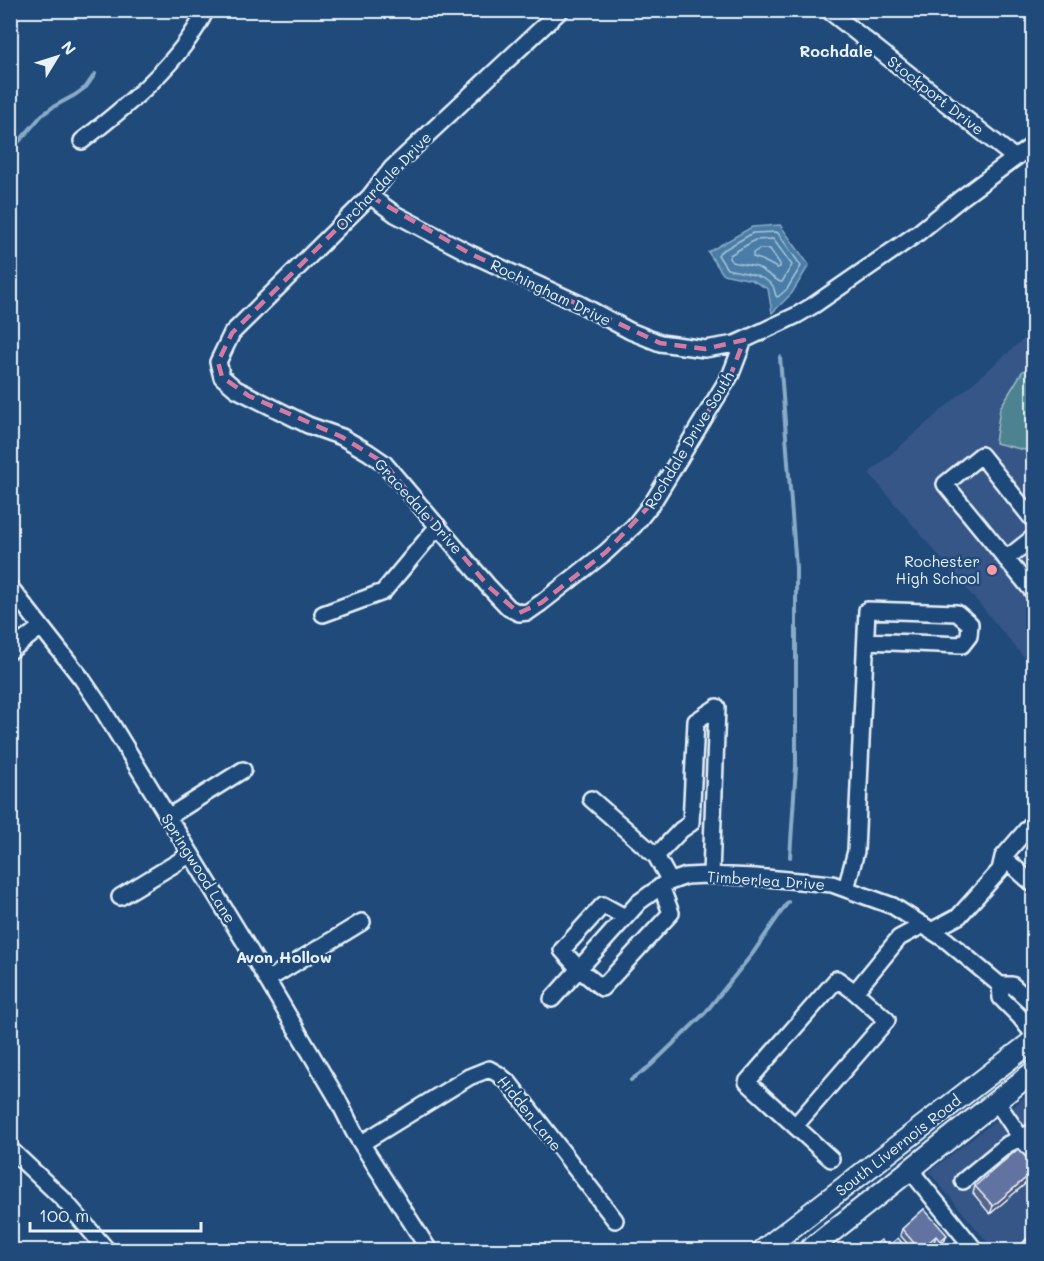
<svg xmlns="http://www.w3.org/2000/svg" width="1044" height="1261" viewBox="0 0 1044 1261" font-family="Mali,sans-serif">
  <rect width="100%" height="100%" fill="#1f4a7a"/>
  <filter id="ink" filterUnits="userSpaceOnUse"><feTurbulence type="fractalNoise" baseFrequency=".0167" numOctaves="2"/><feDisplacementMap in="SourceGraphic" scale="12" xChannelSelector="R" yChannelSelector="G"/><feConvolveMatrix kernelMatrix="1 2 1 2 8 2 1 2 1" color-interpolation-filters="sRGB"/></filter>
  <g filter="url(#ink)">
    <path fill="#345686" d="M1033 331V668L869 473Z
      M1033 1089V1250H994L929 1172 1017 1104Z"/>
    <path fill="#4e8390" stroke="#9bbac4" stroke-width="1.5" d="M1033 364V452L995 443 1000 408 1022 372Z"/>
    <path fill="#497ca6" stroke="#89abc7" stroke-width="1.5" d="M780 225 809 265 792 293 772 313 768 289 752 280 723 274 708 252 752 227Z"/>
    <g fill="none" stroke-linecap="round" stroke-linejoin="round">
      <path stroke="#a8c2d7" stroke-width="1.5" d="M776 232 778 233 801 266 787 289 778 297 776 296C775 293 774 288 773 286 765 275 739 272 727 269L718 255 720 252 753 233Z
        M773 239 792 265 782 282H780L757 267 732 262 729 258 730 255 755 240Z
        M759 249H770L780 264V267L777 268 762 260 753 257V253Z"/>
      <path stroke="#89abc7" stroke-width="4" d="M10 152 42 115 53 107 75 95 86 87 95 74
        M780 357 796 568V766L790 857
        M631 1080 650 1066 705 1013 753 953 788 902"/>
      <defs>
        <path id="minor" d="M561 10 392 168 370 196 232 333 218 362 222 377 236 389 308 425 342 437 368 452 384 463 489 587 509 608 519 613 528 612 541 603 606 552 634 526 653 502 731 374 744 340 797 315 814 305 918 233 960 199 1034 144
          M828 10 1015 158
          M82 141C127 106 181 62 206 10
          M370 196 395 214 469 253 580 304 630 331 660 343 705 349 735 344 744 340
          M1034 521 981 455 945 484 1034 593
          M1006 559 1034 537
          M10 587 82 679 101 707 244 941 337 1098 354 1132 429 1250
          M323 614 383 592 438 526
          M10 651 41 627
          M591 799 656 856
          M168 817 243 770
          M1003 857 1034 885
          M670 881 656 856 681 830 691 823 696 721 717 707 711 875
          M846 889 856 851 867 610 957 613 970 624 969 636 962 645 866 641
          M120 897 191 854
          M625 917 603 905 562 950 579 969 602 988 671 913 661 886
          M931 931 959 916 1000 870 1003 857 1034 821
          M267 980 362 922
          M1000 985 1001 998 1020 1017 1034 1035
          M552 999 639 902 664 884 686 876 707 875 755 877 832 884 893 906 946 940 1000 985H1012L1034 1005
          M996 1101 1021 1138 1034 1131
          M795 1126 887 1020 855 992
          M362 1143 469 1077 489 1069 498 1074 510 1084 615 1220
          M10 1149 63 1199 107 1250
          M831 1159 747 1082 837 979 855 992 899 938 923 925
          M911 1171 975 1250
          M963 1181 1008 1144 1021 1138 1034 1153
          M1034 1245 1031 1247 1034 1249"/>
        <path id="major" d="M763 1250 1034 1040
          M809 1250 1034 1071"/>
      </defs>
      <use href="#minor" stroke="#e8f1f8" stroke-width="20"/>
      <use href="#major" stroke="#e8f1f8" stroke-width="24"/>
      <use href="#minor" stroke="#1f4a7a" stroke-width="15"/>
      <use href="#major" stroke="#1f4a7a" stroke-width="20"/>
    </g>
    <path fill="#56638a" stroke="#e8f1f8" stroke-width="1.5" d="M1033 1177 990 1214 973 1193 975 1186Z
      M924 1209 945 1240 938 1246 934 1242 924 1251H914L900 1235 902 1229Z"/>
    <path fill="#465071" stroke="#e8f1f8" stroke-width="1.5" d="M1034 1171 1033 1177 990 1214 993 1206Z
      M947 1235 945 1240 938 1246 940 1241Z
      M936 1236 934 1242 924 1251 920 1250Z"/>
    <path fill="#6473a1" stroke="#e8f1f8" stroke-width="1.5" d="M1018 1149 1034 1166V1171L993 1206 975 1186Z
      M924 1209 947 1235 940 1241 936 1236 920 1250 902 1229Z
      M898 1238 909 1251H873L871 1248 881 1240 887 1247Z"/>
  </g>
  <path fill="none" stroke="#d37aa2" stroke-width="4.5" stroke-dasharray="12 8" stroke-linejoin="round" d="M370 196 469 253 660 343 705 349 744 340 731 374 653 502 606 552 541 603 519 613 489 587 384 463 342 437 249 396 222 377 218 362 232 333Z"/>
  <circle fill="#ff9aa2" stroke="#1f4a7a" stroke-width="2" cx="992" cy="570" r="6"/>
  <g text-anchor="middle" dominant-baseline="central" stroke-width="5" stroke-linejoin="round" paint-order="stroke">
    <g font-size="15" fill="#e8f1f8" stroke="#1f4a7a">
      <text transform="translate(936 95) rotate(38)">Stockport Drive</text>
      <text transform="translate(383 181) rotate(-46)">Orchardale Drive</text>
      <text transform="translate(551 292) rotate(26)">Rochingham Drive</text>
      <text transform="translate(689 440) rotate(-59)">Rochdale Drive South</text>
      <text transform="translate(419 506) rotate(48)">Gracedale Drive</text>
      <text transform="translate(199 868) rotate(58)">Springwood Lane</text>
      <text transform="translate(766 880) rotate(4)">Timberlea Drive</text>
      <text transform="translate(530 1113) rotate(51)">Hidden Lane</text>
      <text transform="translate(898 1145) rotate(-38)">South Livernois Road</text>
    </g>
    <g font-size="15" fill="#e8f1f8" stroke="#1f4a7a" text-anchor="end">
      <text x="980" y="561">Rochester<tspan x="980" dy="17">High School</tspan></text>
    </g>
    <g font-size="16" font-weight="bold" fill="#e8f1f8" stroke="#1f4a7a">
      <text x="836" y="50">Rochdale</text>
      <text x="284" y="956">Avon Hollow</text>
    </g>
  </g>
  <rect width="1044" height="1261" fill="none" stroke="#1f4a7a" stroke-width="36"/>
  <rect x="18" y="18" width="1008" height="1225" fill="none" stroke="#e8f1f8" stroke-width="2" filter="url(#ink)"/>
  <g transform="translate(57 57) rotate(52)" stroke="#1f4a7a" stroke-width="4.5" paint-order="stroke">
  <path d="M0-4.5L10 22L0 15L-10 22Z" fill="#e8f1f8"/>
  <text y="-9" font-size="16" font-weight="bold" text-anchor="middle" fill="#e8f1f8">N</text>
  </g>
  <path d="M30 1222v9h171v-9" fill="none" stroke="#e8f1f8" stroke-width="3"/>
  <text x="39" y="1222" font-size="18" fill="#e8f1f8" stroke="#1f4a7a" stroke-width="4.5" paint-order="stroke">100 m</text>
</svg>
